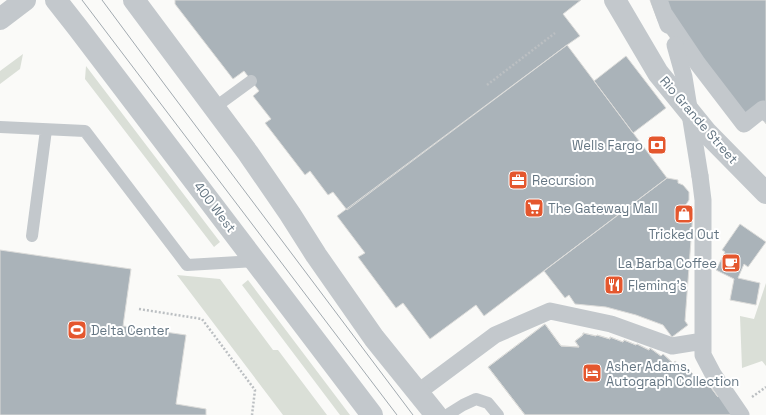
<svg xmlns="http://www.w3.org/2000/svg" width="766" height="415" viewBox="0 0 766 415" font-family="'Space Grotesk',sans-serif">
  <rect width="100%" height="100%" fill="#fafaf8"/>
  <path fill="#dadfd7" d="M23 54 20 69 0 84V71Z
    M86 66 220 242 214 247 85 79Z
    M177 275 220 279 273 350H278L327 415H283Z
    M248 280 350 415H340L242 285Z
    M766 283V366L762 361 742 368 740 316 754 319Z"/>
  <path fill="#aab3b9" stroke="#dcdcda" d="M175 0H581L563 14 580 36 567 45 347 210 333 192 328 195 310 171 305 175 265 123 271 119 253 96 259 91 244 71 233 79 175 4Z
    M650 0H766V124L761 117 741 132 693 69 658 21Z
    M567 45 667 178 484 316 476 305 430 339 403 303 396 308 358 257 365 253 337 216Z
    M626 56 666 108 633 133 594 81Z
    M667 178 678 180V183L683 185 689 192V200L685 206 688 207 687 213H693L685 321 688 325 672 337 663 325 636 315 606 307 575 304 569 295 565 298 544 271Z
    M740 224 766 242 748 267 744 264 738 278 760 283 756 305 730 300 734 279 716 270 725 252 722 250Z
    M0 250 131 269 123 326 186 335 176 404 206 409V415H0Z
    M545 324 561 346 579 347 575 341 583 335V333L596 336 597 335 610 339V337L623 342 624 340 636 345 637 344 649 350 650 348 661 356 663 354 673 363 675 361 685 370 687 368 697 378 698 376 707 386 709 385 718 397 722 392 735 415H525L488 367Z
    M545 324 561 346 579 347 575 341 583 335V333L596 336 597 335 610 339V337L623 342 624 340 636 345 637 344 649 350 650 348 661 356 663 354 673 363 675 361 685 370 687 368 697 378 698 376 707 386 709 385 718 397 722 392 735 415H525L488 367Z"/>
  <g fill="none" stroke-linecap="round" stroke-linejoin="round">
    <path stroke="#bbbfc2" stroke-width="2.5" stroke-dasharray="2 2" stroke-linecap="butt" d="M487 85 555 33
      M139 309 202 319 255 390 252 415
      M752 397 766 387"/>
    <path stroke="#c3c8cc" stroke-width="12" d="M214 108 251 81
      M0 127 85 131 187 265 256 261
      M32 236 46 130
      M447 415 463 405 476 399 488 403 498 415"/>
    <path stroke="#c3c8cc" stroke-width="17" d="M659 0 668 25
      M665 15 698 64 744 124 763 109 766 113
      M700 176 703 200V355L713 374 741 415
      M417 393 495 335 550 311 611 324 672 346 703 341"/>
    <path stroke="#c3c8cc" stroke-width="22" d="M615 0 658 73 706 132 766 193"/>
    <path stroke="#c3c8cc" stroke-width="22" d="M56 0 78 28 372 415
      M134 0 248 153 290 214 316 255 374 338 436 415
      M0 19 25 0"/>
    <path stroke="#a2aab0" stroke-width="1" d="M82 0 397 415
      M102 0 165 85 413 415"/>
    <path stroke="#c3c8cc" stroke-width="17" d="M675 45 684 77 700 176"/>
  </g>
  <defs>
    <symbol id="bank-square" viewBox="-11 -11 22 22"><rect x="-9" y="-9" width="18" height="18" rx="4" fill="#e4572e" stroke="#fff"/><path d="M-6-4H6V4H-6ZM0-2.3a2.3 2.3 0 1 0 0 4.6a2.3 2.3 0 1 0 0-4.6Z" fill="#fff"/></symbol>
    <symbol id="office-square" viewBox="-11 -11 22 22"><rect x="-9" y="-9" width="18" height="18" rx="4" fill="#e4572e" stroke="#fff"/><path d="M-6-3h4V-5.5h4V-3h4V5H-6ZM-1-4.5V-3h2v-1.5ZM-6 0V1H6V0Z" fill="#fff"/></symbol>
    <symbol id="supermarket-square" viewBox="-11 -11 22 22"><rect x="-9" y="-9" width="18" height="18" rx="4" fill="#e4572e" stroke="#fff"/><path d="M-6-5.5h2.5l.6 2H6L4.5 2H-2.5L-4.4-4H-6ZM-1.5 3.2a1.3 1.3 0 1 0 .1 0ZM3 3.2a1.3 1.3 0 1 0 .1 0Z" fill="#fff"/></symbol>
    <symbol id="shop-square" viewBox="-11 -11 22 22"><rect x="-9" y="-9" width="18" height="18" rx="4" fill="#e4572e" stroke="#fff"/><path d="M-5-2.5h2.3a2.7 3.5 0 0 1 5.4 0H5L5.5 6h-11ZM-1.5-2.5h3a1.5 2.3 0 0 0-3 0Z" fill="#fff"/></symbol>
    <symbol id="cafe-square" viewBox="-11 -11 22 22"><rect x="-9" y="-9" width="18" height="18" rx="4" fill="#e4572e" stroke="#fff"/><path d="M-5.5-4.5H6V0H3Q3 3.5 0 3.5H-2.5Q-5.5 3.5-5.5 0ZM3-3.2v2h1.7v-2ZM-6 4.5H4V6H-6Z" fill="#fff"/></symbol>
    <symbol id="restaurant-square" viewBox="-11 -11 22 22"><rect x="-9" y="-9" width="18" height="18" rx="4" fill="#e4572e" stroke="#fff"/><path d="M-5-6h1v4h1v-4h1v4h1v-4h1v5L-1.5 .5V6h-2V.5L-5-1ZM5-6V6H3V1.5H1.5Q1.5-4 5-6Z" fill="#fff"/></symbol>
    <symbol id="stadium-square" viewBox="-11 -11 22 22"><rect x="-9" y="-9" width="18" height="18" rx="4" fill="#e4572e" stroke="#fff"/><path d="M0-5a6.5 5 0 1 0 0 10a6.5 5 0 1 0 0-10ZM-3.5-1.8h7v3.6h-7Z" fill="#fff"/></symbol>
    <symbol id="hotel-square" viewBox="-11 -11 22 22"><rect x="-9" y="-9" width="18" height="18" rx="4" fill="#e4572e" stroke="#fff"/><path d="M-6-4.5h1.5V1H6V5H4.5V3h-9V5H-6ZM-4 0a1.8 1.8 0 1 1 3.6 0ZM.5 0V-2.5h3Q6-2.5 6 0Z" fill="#fff"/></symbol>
  </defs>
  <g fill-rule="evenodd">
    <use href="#bank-square" x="646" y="134" width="22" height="22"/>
    <use href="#office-square" x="507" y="169" width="22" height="22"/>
    <use href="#supermarket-square" x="523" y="197" width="22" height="22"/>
    <use href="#shop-square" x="673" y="203" width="22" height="22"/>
    <use href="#cafe-square" x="720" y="252" width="22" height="22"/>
    <use href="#restaurant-square" x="603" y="274" width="22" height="22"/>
    <use href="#stadium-square" x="66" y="319" width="22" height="22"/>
    <use href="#hotel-square" x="581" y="362" width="22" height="22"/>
  </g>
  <g text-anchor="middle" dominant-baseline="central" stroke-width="4" stroke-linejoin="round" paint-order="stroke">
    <g font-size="13" fill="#657683" stroke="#fff">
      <text transform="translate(699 120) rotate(49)">Rio Grande Street</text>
      <text transform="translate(215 207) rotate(53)">400 West</text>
    </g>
    <g font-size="13" fill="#657683" stroke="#fff" text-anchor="start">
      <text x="643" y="145" text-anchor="end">Wells Fargo</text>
      <text x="532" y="180">Recursion</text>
      <text x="548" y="208">The Gateway Mall</text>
      <text x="684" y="234" text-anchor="middle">Tricked Out</text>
      <text x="717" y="263" text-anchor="end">La Barba Coffee</text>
      <text x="628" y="285">Fleming's</text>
      <text x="91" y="330">Delta Center</text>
      <text x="606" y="366">Asher Adams,<tspan x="606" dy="15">Autograph Collection</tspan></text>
    </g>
  </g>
</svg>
